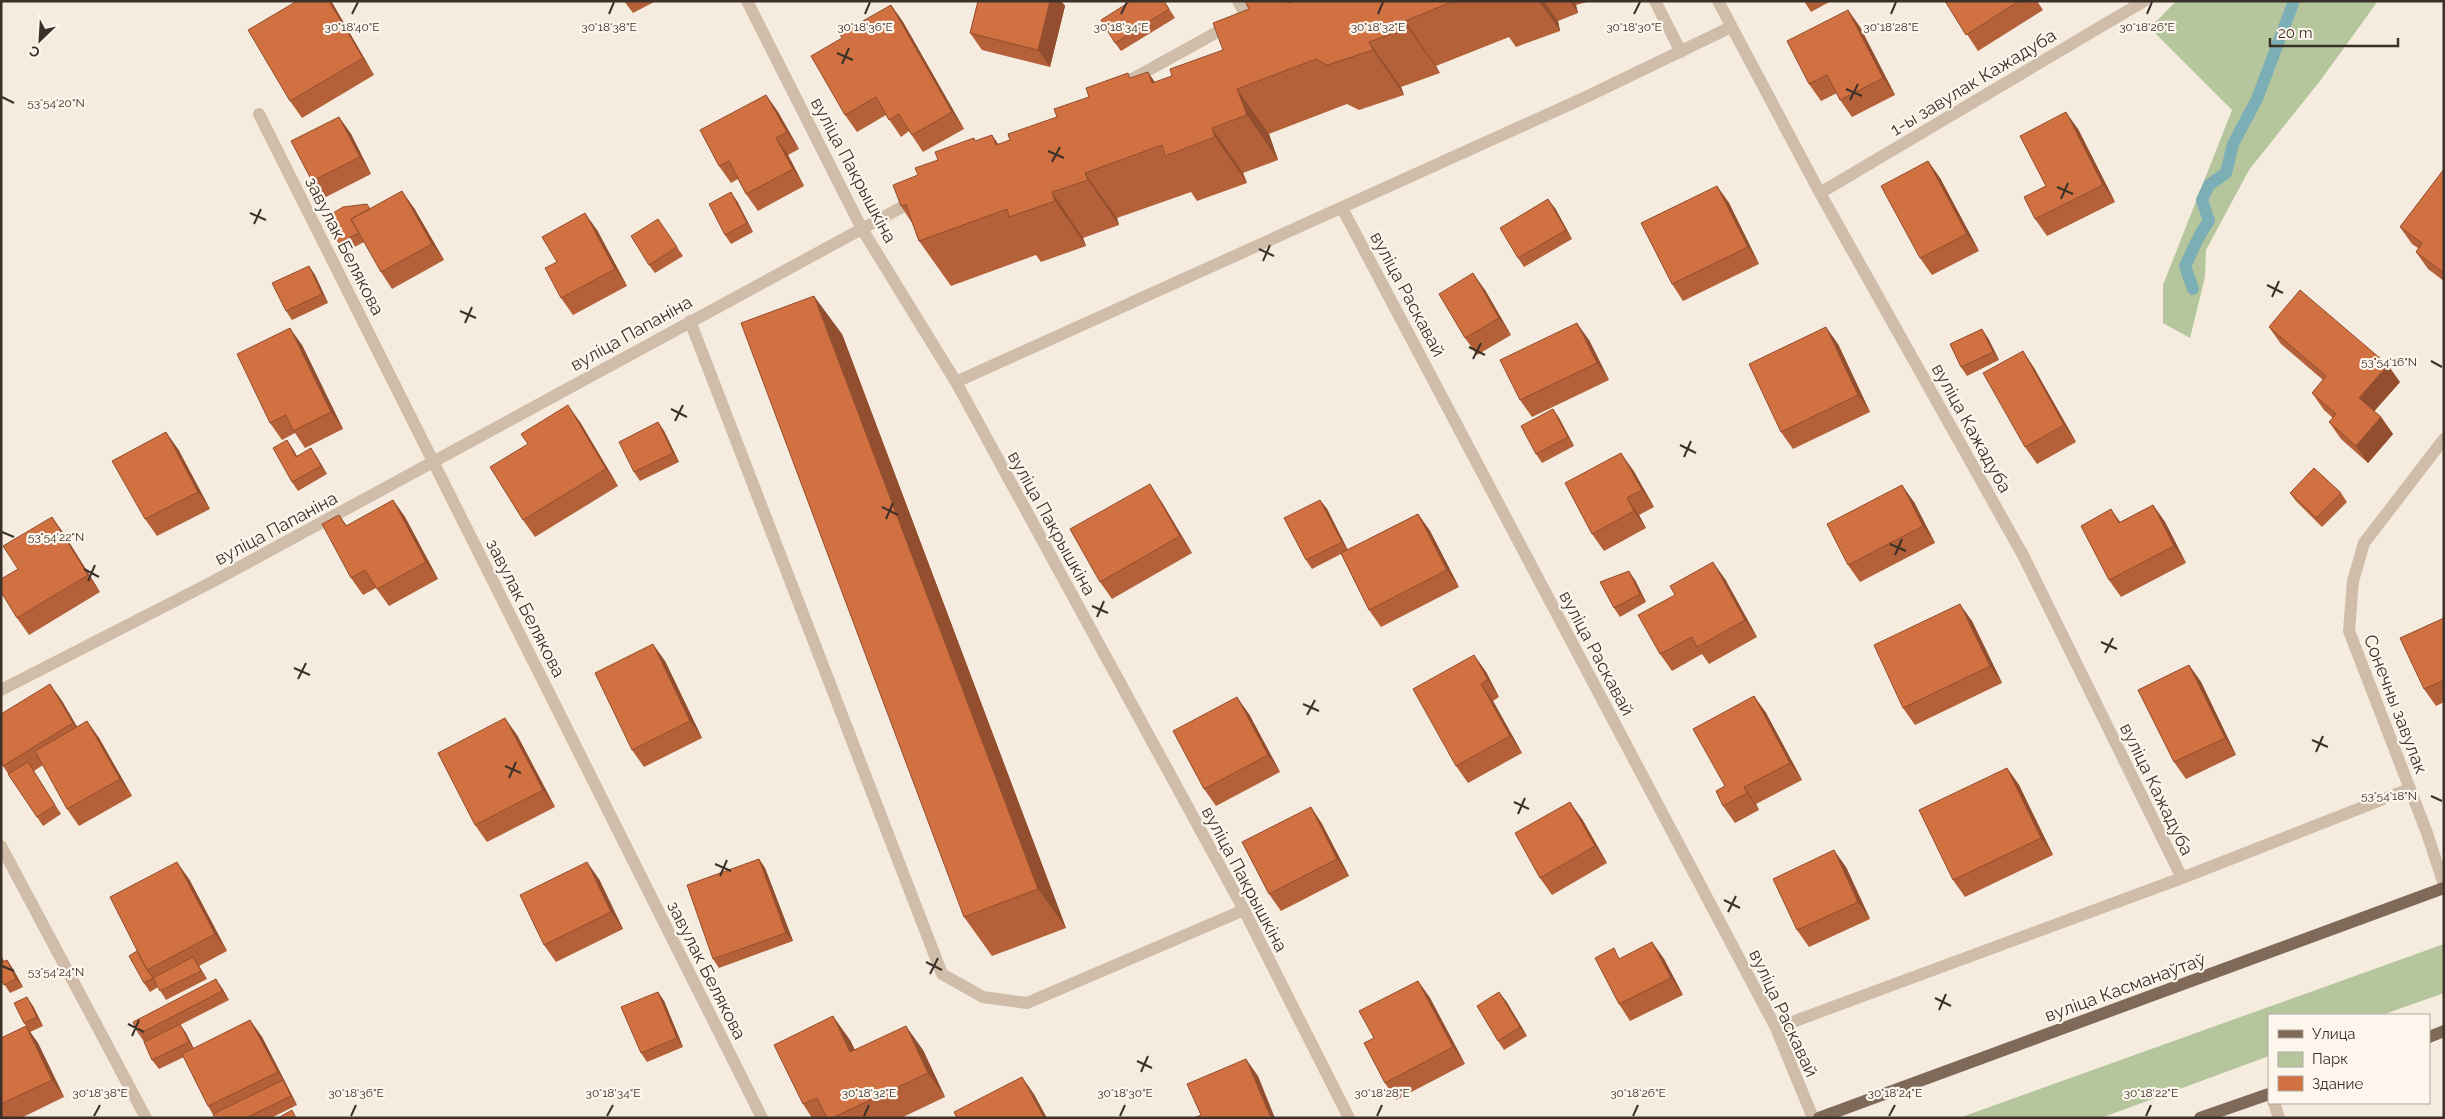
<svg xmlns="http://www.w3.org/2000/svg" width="2445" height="1119" viewBox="0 0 2445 1119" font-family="Raleway,sans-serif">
  <rect width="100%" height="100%" fill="#f5ecdf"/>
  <path fill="#b5c69d" d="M2176 1H2378L2320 81 2249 170 2206 250 2205 277 2190 338 2163 323V285L2232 110 2150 28Z
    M2444 944V993L2382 1015H2269V1056L2101 1118H1959Z"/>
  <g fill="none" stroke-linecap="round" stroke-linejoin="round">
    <path stroke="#7baeb5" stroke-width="12" d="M2193 289 2185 266C2193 250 2198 235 2209 221L2202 200 2209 185 2226 173 2233 144 2257 99 2294 1"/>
    <path stroke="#cfbda9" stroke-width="12" d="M747 1 862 229 956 382 1244 910 1349 1118
      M1238 1 1246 16
      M1655 1 1681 52
      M1718 1 1820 193 2024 557 2182 878
      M1125 83 1230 25
      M259 114 762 1118
      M1820 193 2144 1
      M1342 208 1776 1028 1813 1118
      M690 321 942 974 983 997 1027 1003 1244 910
      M956 382 1586 97 1731 27
      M2444 439 2364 543 2353 581 2349 631 2427 833 2444 885
      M1 690 212 582 915 200
      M1 846 146 1118
      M1776 1028 2182 878 2409 789
      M2274 1103 2279 1118"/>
    <path stroke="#7f6959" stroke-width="12" d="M2429 1037 2444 1031
      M1819 1118 2444 888
      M2200 1118 2269 1094"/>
  </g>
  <path fill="#b46038" d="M297 1H331L374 75 302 118 290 101Z
    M624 1H656L633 13Z
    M978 1H1061L1065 6 1050 67 982 50 970 33Z
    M1131 1H1164L1175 18 1121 51 1115 43Z
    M1245 1H1591L1576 5 1578 13 1558 21 1560 31 1516 47 1509 37 1436 66 1440 73 1401 87 1404 95 1359 110 1347 104 1269 134 1278 160 1243 173 1247 183 1197 201 1191 192 1117 218 1119 225 1083 238 1086 246 1041 262 1036 255 951 286 919 241 912 223 901 206 918 175 938 160 976 141 999 144 1010 140 1057 117 1089 97 1132 78 1155 82 1172 76 1223 50 1249 9Z
    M1804 1H1831L1811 12Z
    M1945 1H2037L2043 10 1978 51Z
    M891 5 903 22 964 129 923 152 909 131 901 137 886 115 857 132 845 115 842 38Z
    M1848 10 1860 27 1895 95 1852 117 1840 100 1837 93 1821 101 1809 84Z
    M766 95 778 112 799 149 788 155 804 186 758 211 746 194 738 179 731 183 719 166Z
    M339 117 351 134 371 174 324 198 312 181Z
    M2078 129 2115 202 2047 236 2035 219 2046 186Z
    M1928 161 1940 178 1979 251 1932 275 1920 258Z
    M2444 169V281L2428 269 2416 252 2418 248 2412 244 2400 227Z
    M1717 186 1729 203 1759 264 1683 301 1672 284Z
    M737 201 753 232 731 244 725 235Z
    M414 208 444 260 392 289 381 272 364 242 345 252 339 243 370 209Z
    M1555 208 1572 239 1524 267 1518 258Z
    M658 219 683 256 655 273 649 265Z
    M597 230 627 286 573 315 561 298 557 262Z
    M309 266 315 275 328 303 292 320 286 311Z
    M1485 290 1511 335 1477 355 1465 338Z
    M2269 327 2400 382 2374 411 2381 417 2393 434 2368 463 2341 439 2329 422 2333 418 2324 410 2312 393 2323 380 2281 344Z
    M842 334 1066 928 992 956 964 917Z
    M1988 338 1999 360 1967 376 1961 367Z
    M1589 340 1609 380 1532 417 1520 400Z
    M1838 344 1870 412 1793 449 1781 432Z
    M302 345 343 429 305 448 295 433 282 440 270 423Z
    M2023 351 2034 368 2076 442 2037 464 2025 447Z
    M1553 409 1559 418 1574 446 1542 463 1536 454Z
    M580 422 618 486 535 537 523 520Z
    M658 422 664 431 679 462 640 481 634 472Z
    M287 440 297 456 311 448 327 474 298 491 292 482Z
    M178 449 210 509 157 536 145 519Z
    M1633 470 1654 507 1639 515 1646 528 1604 551 1592 534Z
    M2290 493H2341L2347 502 2322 527 2296 501Z
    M393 500 405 517 438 579 389 606 376 588 363 595 351 578 339 515 347 526Z
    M1320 500 1327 509 1348 550 1418 514 1430 531 1459 587 1381 627 1369 610 1341 554 1312 569 1306 560Z
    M1161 501 1192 553 1112 599 1100 582Z
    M1914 502 1935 543 1860 582 1848 565Z
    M2153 505 2165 522 2186 563 2121 597 2109 580 2120 522Z
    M52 517 64 534 100 592 29 635 17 618 18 569Z
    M1725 579 1757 637 1709 664 1702 654 1672 671 1660 654Z
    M1635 580 1646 602 1620 617 1614 608Z
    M2444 618V702L2436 706 2424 689Z
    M1972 621 2002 683 1915 725 1903 708Z
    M1474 655 1486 672 1499 697 1493 701 1522 753 1468 783 1456 766Z
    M665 661 702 738 644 767 632 750Z
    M2189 665 2201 682 2236 755 2186 779 2174 762Z
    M50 684 62 701 77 727 87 721 99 738 132 796 79 826 67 809 43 765 34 771 61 814 43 826 1 763Z
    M1754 696 1766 713 1802 780 1756 804 1759 810 1735 823 1723 806 1725 786Z
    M1249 714 1280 772 1216 806 1204 789Z
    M517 735 555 807 487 842 475 825Z
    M2007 768 2019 785 2053 855 1965 897 1953 880Z
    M1311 807 1322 824 1349 876 1281 911 1269 894Z
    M1582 819 1607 863 1552 895 1540 878Z
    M759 859 765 868 793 941 719 968 713 959Z
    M1846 867 1870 919 1809 947 1797 930Z
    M189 879 227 951 199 966 207 979 166 1000 158 987 150 992 144 983 137 951Z
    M599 879 623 929 556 962 544 945Z
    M1652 942 1664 959 1683 995 1630 1021 1619 1004Z
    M1 955 4 961 7 960 13 969 23 987 10 993 1 979Z
    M1418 981 1430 998 1465 1064 1396 1100 1385 1083 1374 1038Z
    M222 988 229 1000 180 1025 186 1033 194 1049 250 1020 262 1037 297 1105 271 1118H215L208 1106 184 1057 159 1069 152 1060 144 1042 139 1034Z
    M658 992 664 1001 683 1047 647 1062 641 1053Z
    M1506 1001 1527 1036 1504 1050 1498 1041Z
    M33 1006 43 1026 30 1032 38 1043 64 1097 21 1118H1V1038L26 1026 24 1023Z
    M850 1040 855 1050H923L945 1097 901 1118H812L803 1104Z"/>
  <path fill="#924e2e" d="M329 1H331L333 4 374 75 363 58Z
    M1050 1H1061L1065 6 1050 67 1038 50Z
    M1539 1H1544L1558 21 1560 31Z
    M1570 1H1573L1576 5 1578 13Z
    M891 5 903 22 964 129 952 112Z
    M1848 10 1860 27 1895 95 1883 78Z
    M1405 21 1436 66 1440 73 1408 28Z
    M1369 42 1401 87 1404 95 1373 50Z
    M1148 72 1179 117 1152 83Z
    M1237 89 1269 134 1278 160 1247 115Z
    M766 95 778 112 799 149 787 132Z
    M2066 112 2078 129 2115 202 2103 185Z
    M339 117 351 134 371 174 360 157Z
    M1212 128 1243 173 1247 183 1215 137Z
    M992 135 1023 180 996 145Z
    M776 138 788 155 804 186 793 169Z
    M1928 161 1940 178 1979 251 1967 234Z
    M1085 173 1117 218 1119 225 1088 180Z
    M1717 186 1729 203 1759 264 1748 247Z
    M402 191 414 208 444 260 432 244Z
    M731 192 737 201 753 232 747 223Z
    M1052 192 1083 238 1086 246 1055 201Z
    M1548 199 1555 208 1572 239 1566 230Z
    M585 213 597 230 627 286 615 269Z
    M309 266 315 275 328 303 322 294Z
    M1473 273 1485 290 1511 335 1499 318Z
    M814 296 842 334 1066 928 1038 889Z
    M1577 323 1589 340 1609 380 1597 363Z
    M1826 327 1838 344 1870 412 1858 395Z
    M290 328 302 345 343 429 331 412Z
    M1982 329 1988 338 1999 360 1993 352Z
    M2023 351 2034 368 2076 442 2064 425Z
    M2388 365 2400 382 2371 415 2359 398Z
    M568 405 580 422 618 486 606 469Z
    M1553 409 1559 418 1574 446 1568 437Z
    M2381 417 2393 434 2368 463 2356 446Z
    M658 422 664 431 679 462 673 453Z
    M166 432 178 449 210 509 198 492Z
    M287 440 293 449 302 466 296 457Z
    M311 448 317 457 327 474 321 466Z
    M1621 453 1633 470 1654 507 1642 490Z
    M1150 484 1161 501 1192 553 1180 536Z
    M1902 485 1914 502 1935 543 1923 526Z
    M1627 498 1639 515 1646 528 1634 511Z
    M393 500 405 517 438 579 426 562Z
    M1320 500 1327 509 1348 551 1342 542Z
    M2153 505 2165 522 2186 563 2174 546Z
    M2111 509 2123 526 2119 523Z
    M1418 514 1430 531 1459 587 1447 570Z
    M52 517 64 534 100 592 88 575Z
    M1713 562 1725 579 1757 637 1745 620Z
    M1629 571 1635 580 1646 602 1640 594Z
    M1960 604 1972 621 2002 683 1990 666Z
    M653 644 665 661 702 738 690 721Z
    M1474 655 1486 672 1499 697 1488 680Z
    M2189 665 2201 682 2236 755 2225 738Z
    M50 684 62 701 85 740 73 723Z
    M1481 684 1493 701 1522 753 1510 736Z
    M1754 696 1766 713 1802 780 1790 763Z
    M1237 697 1249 714 1280 772 1268 755Z
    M505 718 517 735 555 807 543 790Z
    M87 721 99 738 132 796 120 779Z
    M2007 768 2019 785 2053 855 2041 838Z
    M1744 787 1756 804 1759 810 1747 793Z
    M1570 802 1582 819 1607 863 1595 846Z
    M1311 807 1322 824 1349 876 1337 859Z
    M1834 850 1846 867 1870 919 1858 902Z
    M759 859 765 868 793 941 786 933Z
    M177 862 189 879 227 951 215 934Z
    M587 862 599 879 623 929 611 912Z
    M1652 942 1664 959 1683 995 1671 978Z
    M193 957 199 966 207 979 201 971Z
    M7 960 13 969 23 987 16 979Z
    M216 979 222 988 229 1000 222 991Z
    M1418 981 1430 998 1465 1064 1453 1047Z
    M658 992 664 1001 683 1047 677 1038Z
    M1499 992 1506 1001 1527 1036 1520 1027Z
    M27 997 33 1006 43 1026 37 1017Z
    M833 1016 850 1040 867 1076 850 1052Z
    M250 1020 262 1037 297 1105 291 1096 283 1080 278 1072Z
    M180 1024 186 1033 195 1051 189 1042Z
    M26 1026 38 1043 64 1097 52 1080Z
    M906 1026 923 1050 945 1097 928 1073Z
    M1246 1059 1258 1076 1275 1118H1271Z
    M1022 1077 1034 1094 1047 1118H1044Z"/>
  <path fill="#d17041" stroke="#924e2e" d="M297 1H329L363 58 290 101 248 30Z
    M978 1H1050L1038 50 970 33Z
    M1131 1H1164L1169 9 1115 43 1101 20Z
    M1245 1H1288V3L1294 1H1454L1405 21 1408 28 1369 42 1373 50 1327 65 1316 59 1237 89 1247 115 1212 128 1215 137 1165 156 1162 145 1085 173 1088 180 1052 192 1055 201 1009 217 1007 209 919 241 906 205 901 206 893 185 918 175 915 168 938 160 935 152 974 138 975 141 992 135 996 145 1010 140 1008 134 1057 117 1054 109 1089 97 1086 88 1128 73 1130 78 1148 72 1152 83 1172 76 1170 69 1223 50 1213 23 1249 9Z
    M1945 1H2019L1966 35Z
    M891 5 952 112 912 135 899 114 889 120 876 97 845 115 811 56 842 38 840 34Z
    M1848 10 1883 78 1840 100 1827 75 1809 84 1787 41Z
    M766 95 787 132 776 138 793 169 746 194 729 161 719 166 700 130Z
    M2066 112 2103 185 2035 219 2024 197 2046 186 2020 136Z
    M339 117 360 157 312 181 291 141Z
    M1928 161 1967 234 1920 258 1881 186Z
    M2444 169V273L2416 252 2422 243 2400 227Z
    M1717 186 1748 247 1672 284 1641 223Z
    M402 191 432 244 381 272 351 219Z
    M731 192 747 223 725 235 709 204Z
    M1548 199 1566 230 1518 258 1500 228Z
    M367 204 370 209 351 219 359 233 339 243 325 218 343 207Z
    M585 213 615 269 561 298 545 268 557 262 542 237Z
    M658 219 677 247 649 265 631 236Z
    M309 266 322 294 286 311 272 283Z
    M1473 273 1499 318 1465 338 1439 294Z
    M2300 290 2388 365 2359 398 2381 417 2356 446 2329 422 2336 414 2312 393 2326 376 2269 327Z
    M814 296 1038 889 964 917 741 323Z
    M1577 323 1597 363 1520 400 1500 360Z
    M1826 327 1858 395 1781 432 1749 364Z
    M290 328 331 412 293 431 286 415 270 423 237 354Z
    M1982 329 1993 352 1961 367 1950 344Z
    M2023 351 2064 425 2025 447 1983 373Z
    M568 405 606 469 523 520 490 467 528 444 521 434Z
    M1553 409 1568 437 1536 454 1521 426Z
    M658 422 673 453 634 472 619 442Z
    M166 432 198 492 145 519 112 461Z
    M287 440 296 457 311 448 321 466 292 482 273 448Z
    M1621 453 1642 490 1627 498 1634 511 1592 534 1565 483Z
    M2314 468 2341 493 2316 518 2290 493Z
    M1150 484 1180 536 1100 582 1070 529Z
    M1902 485 1923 526 1848 565 1827 524Z
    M393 500 426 562 377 589 365 570 351 578 322 524 339 515 346 526Z
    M1320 500 1342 542 1306 560 1284 518Z
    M2153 505 2174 546 2109 580 2081 526 2111 509 2119 523Z
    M1418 514 1447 570 1369 610 1341 553Z
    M52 517 88 575 17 618 1 592V579L18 569 3 546Z
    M1713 562 1745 620 1697 647 1692 637 1660 654 1638 615 1675 595 1670 586Z
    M1629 571 1640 594 1614 608 1600 582Z
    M1960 604 1990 666 1903 708 1874 645Z
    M2444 618V680L2424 689 2400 638Z
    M653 644 690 721 632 750 595 673Z
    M1474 655 1488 680 1481 684 1510 736 1456 766 1413 689Z
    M2189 665 2225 738 2174 762 2138 690Z
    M50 684 73 723 3 766 1 763V714Z
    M1754 696 1790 763 1744 787 1747 793 1723 806 1716 791 1725 786 1693 729Z
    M1237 697 1268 755 1204 789 1173 731Z
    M505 718 543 790 475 825 438 753Z
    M87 721 120 779 67 809 35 751Z
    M28 762 55 805 37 817 8 774Z
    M2007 768 2041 838 1953 880 1919 810Z
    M1570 802 1595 846 1540 878 1515 833Z
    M1311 807 1337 859 1269 894 1242 842Z
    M1834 850 1858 902 1797 930 1773 879Z
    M759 859 786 933 713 959 687 885Z
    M177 862 215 934 147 970 110 897Z
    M587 862 611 912 544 945 520 895Z
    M1652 942 1671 978 1619 1004 1595 958 1614 948 1619 959Z
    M137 951 147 970 153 978 144 983 129 956Z
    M193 957 201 971 160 991 153 978Z
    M7 960 16 979 4 985 1 979V963Z
    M216 979 222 991 139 1034 133 1022Z
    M1418 981 1453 1047 1385 1083 1364 1043 1374 1038 1359 1011Z
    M658 992 677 1038 641 1053 621 1007Z
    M1499 992 1520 1027 1498 1041 1477 1006Z
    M27 997 37 1017 24 1023 14 1003Z
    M833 1016 850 1052 906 1026 928 1073 832 1118H827L817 1098 803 1104 774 1045Z
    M250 1020 278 1072 208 1106 182 1054Z
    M180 1024 189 1042 152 1060 144 1042Z
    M26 1026 52 1080 1 1104V1038Z
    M1246 1059 1271 1118H1194L1201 1115 1187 1084Z
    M1022 1077 1044 1118H957L954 1112Z
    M283 1080 291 1096 246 1118H215L213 1114Z
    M292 1110 296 1118H278Z"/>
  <path fill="none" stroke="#3c3129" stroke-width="2" d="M352 14 358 2M609 14 614 2M865 14 870 2M1121 14 1127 2M1378 14 1383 2M1634 14 1640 2M1891 14 1896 2M2147 14 2152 2M837 53 853 60M842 64 849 48M1846 89 1862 96M2 97 14 103M1850 100 1858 84M1048 151 1064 158M1052 162 1060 147M2057 187 2073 194M2061 199 2068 183M250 213 266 220M254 224 261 209M1259 249 1274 256M1263 261 1270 245M2267 285 2283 293M2272 297 2279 281M460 311 476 318M465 323 472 307M1469 347 1485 355M1473 359 1481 343M2431 361 2442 367M671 409 687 417M675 421 683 405M1680 445 1696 453M1684 457 1691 441M882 507 898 515M886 519 893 503M2 532 14 537M1890 544 1906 551M1895 555 1902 539M84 569 99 577M88 581 95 565M1092 606 1108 613M1097 617 1104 601M2101 642 2117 649M2105 653 2113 638M294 668 310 675M298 679 306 663M1303 704 1319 711M1307 715 1315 700M2312 740 2328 747M2316 752 2323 736M505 766 521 773M509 778 516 762M2431 796 2442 801M1514 802 1529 809M1518 814 1525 798M715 864 731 871M720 876 727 860M1724 900 1740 908M1728 912 1736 896M926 962 942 970M2 966 14 971M930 974 938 958M1935 998 1951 1006M1939 1010 1946 994M128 1024 144 1032M132 1036 139 1020M1137 1061 1152 1068M1141 1072 1148 1056M94 1116 100 1105M351 1116 356 1105M607 1116 613 1105M864 1116 869 1105M1120 1116 1125 1105M1377 1116 1382 1105M1633 1116 1638 1105M1889 1116 1895 1105M2146 1116 2151 1105"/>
  <g text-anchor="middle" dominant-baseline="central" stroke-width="4.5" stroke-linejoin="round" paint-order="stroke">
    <g font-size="18" fill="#3c3129" stroke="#fcf6ec">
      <text transform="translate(1973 82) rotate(-31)">1-ы завулак Кажадуба</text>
      <text transform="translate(854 170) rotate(62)">вуліца Пакрышкіна</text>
      <text transform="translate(345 246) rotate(63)">завулак Белякова</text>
      <text transform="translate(1408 294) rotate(62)">вуліца Раскавай</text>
      <text transform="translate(631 333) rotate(-29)">вуліца Папаніна</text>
      <text transform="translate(1972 428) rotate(61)">вуліца Кажадуба</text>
      <text transform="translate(1052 523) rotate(61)">вуліца Пакрышкіна</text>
      <text transform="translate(276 528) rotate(-28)">вуліца Папаніна</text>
      <text transform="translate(526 608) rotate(63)">завулак Белякова</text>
      <text transform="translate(1597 653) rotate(62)">вуліца Раскавай</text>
      <text transform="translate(2396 704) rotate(69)">Сонечны завулак</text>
      <text transform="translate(2157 789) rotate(64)">вуліца Кажадуба</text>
      <text transform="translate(1245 879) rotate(62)">вуліца Пакрышкіна</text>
      <text transform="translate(707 970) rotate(63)">завулак Белякова</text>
      <text transform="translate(2125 987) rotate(-20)">вуліца Касманаўтаў</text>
      <text transform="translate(1784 1013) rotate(65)">вуліца Раскавай</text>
    </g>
  </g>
  <g font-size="12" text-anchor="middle" fill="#3c3129" stroke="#fcf6ec" stroke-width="4.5" stroke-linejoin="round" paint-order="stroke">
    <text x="352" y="31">30°18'40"E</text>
    <text x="609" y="31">30°18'38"E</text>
    <text x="865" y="31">30°18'36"E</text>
    <text x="1121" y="31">30°18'34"E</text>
    <text x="1378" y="31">30°18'32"E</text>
    <text x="1634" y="31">30°18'30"E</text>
    <text x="1891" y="31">30°18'28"E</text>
    <text x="2147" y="31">30°18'26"E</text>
    <text x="56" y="107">53°54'20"N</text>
    <text x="2389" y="366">53°54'16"N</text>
    <text x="56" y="541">53°54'22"N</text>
    <text x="2389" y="800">53°54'18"N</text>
    <text x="56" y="976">53°54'24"N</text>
    <text x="100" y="1097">30°18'38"E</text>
    <text x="356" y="1097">30°18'36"E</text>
    <text x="1382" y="1097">30°18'28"E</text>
    <text x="1638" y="1097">30°18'26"E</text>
    <text x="2151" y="1097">30°18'22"E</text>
    <text x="613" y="1097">30°18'34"E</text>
    <text x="869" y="1097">30°18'32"E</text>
    <text x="1125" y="1097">30°18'30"E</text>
    <text x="1895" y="1097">30°18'24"E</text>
  </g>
  <rect width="2445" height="1119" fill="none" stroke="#3c3129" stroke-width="5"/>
  <rect x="2268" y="1014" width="162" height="90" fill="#fcf6ec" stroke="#afa79e"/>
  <rect x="2278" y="1030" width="25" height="8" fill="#7f6959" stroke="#afa79e"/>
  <text x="2312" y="1039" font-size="15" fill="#3c3129">Улица</text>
  <rect x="2278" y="1052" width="25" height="15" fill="#b5c69d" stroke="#afa79e"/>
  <text x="2312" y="1064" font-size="15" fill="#3c3129">Парк</text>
  <rect x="2278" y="1076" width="25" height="15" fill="#d17041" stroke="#afa79e"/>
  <text x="2312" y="1089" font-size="15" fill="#3c3129">Здание</text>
  <g transform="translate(40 40) rotate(205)" stroke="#fcf6ec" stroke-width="4" paint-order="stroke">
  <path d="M0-4L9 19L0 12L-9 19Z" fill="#3c3129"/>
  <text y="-8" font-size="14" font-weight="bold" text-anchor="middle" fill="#3c3129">С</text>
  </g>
  <path d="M2270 38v8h128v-8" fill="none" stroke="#3c3129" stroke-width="2.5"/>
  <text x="2278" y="38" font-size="15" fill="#3c3129" stroke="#fcf6ec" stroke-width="4" paint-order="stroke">20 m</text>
</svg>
